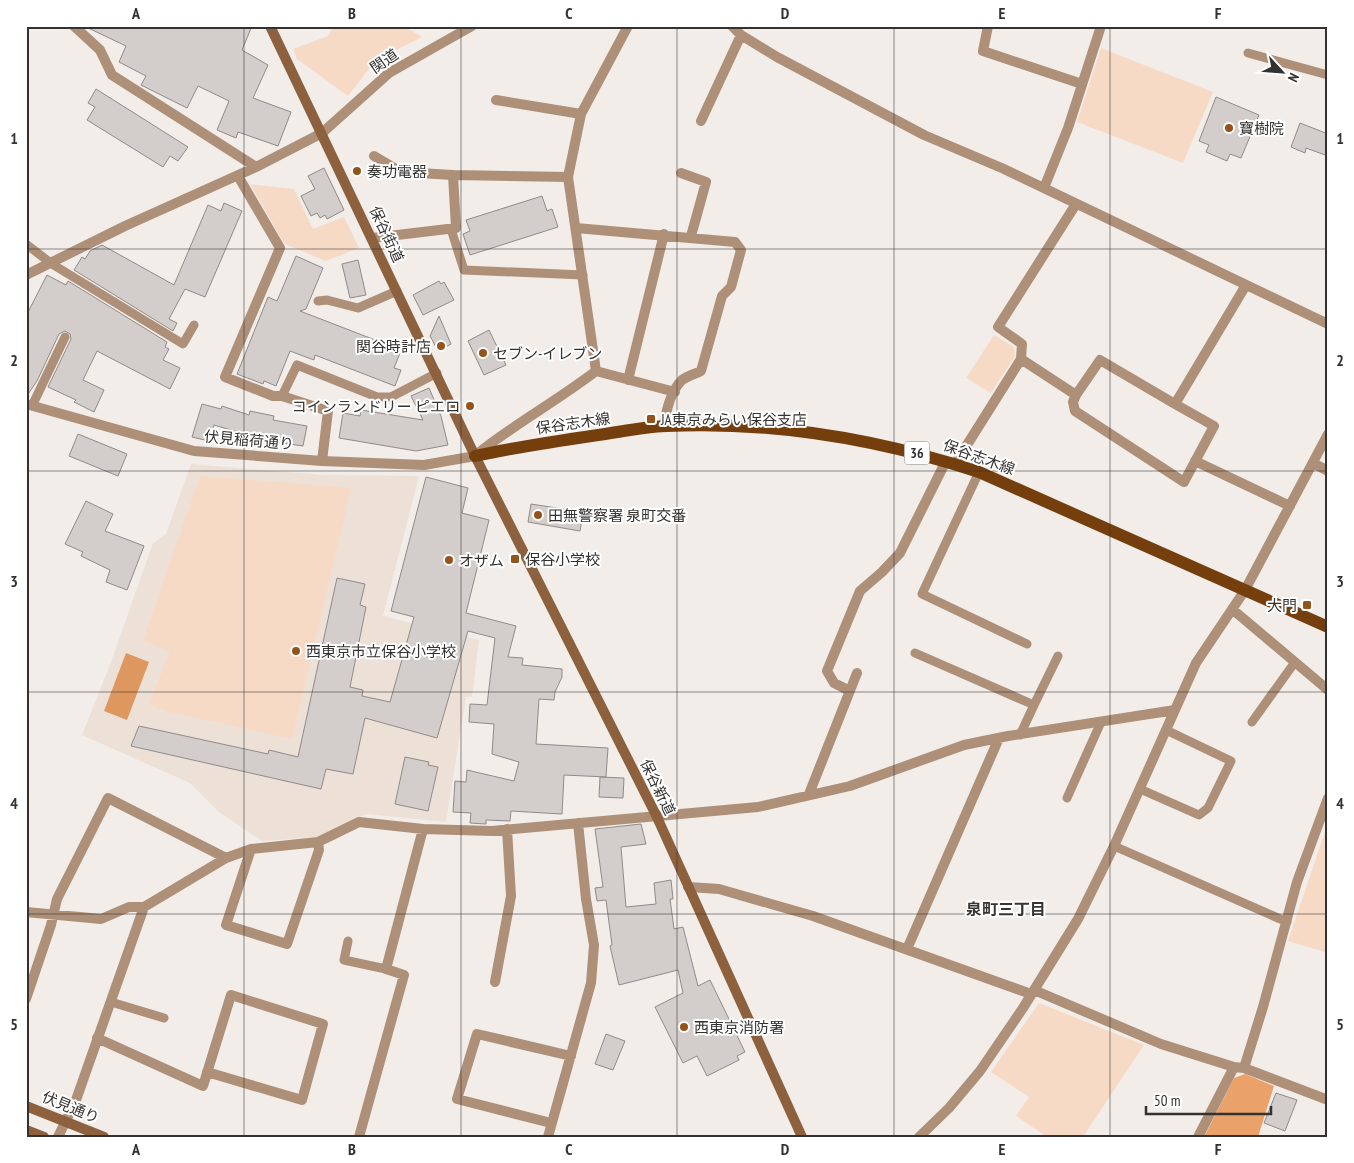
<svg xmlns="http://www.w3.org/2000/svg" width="1354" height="1163" viewBox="0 0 1354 1163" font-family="'PT Sans Narrow','Noto Sans JP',sans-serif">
  <rect width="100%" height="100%" fill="#f2ede9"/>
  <path fill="#ece0d7" d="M191 464 323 475 419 476 383 616 479 640 472 697H466L446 822 366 814 319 837 262 841 219 812 190 783 82 735 111 662 153 543 166 534Z"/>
  <path fill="#f7dac5" d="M334 26H404L422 37 376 60 348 96 297 59 293 49 328 36Z
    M1101 48 1213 92 1183 163 1077 122Z
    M250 184 294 189 313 229 344 217 359 248 326 261 287 245 282 240Z
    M994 335 1014 347 1015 356 991 393 966 378Z
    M200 476 351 488 292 739 165 711 149 704 170 651 143 641Z
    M1328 823V953L1288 941Z
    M1039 1003 1144 1045 1083 1137H1047L1016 1116 1029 1097 991 1072Z"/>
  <path fill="#eaa26a" d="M1245 1074 1274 1086 1258 1137H1204L1234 1078Z"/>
  <path fill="#df9760" d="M126 653 149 662 127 720 104 711Z"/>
  <path fill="#d3cecb" stroke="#908b88" d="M84 26H252L242 50 268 65 253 98 291 112 278 146 238 132 236 138 217 130 229 101 198 86 187 108 141 85 146 76 119 62 126 46Z
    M96 89 188 147 178 161 170 156 163 167 87 120 95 107 88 103Z
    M1216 97 1259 115 1241 158 1230 154 1227 161 1206 152 1209 145 1199 141Z
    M1300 123 1328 134V156L1306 148 1305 153 1291 147Z
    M324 168 344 210 327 219 325 215 320 218 317 213 311 216 301 196 315 189 308 176Z
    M542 196 547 211 552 209 558 227 470 255 463 234 470 231 466 220Z
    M224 203 242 211 205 297 185 289 169 319 177 323 173 331 74 270 82 257 85 259 90 251 102 245 174 285 208 205 221 211Z
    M296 256 323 268 306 309 300 311 388 345 386 348 400 353 394 368 401 370 395 386 315 355 314 360 290 351 276 386 264 381 263 384 237 374 268 297 277 301Z
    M358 260 366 295 350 298 342 264Z
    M47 275 66 285 68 281 167 342 165 347 169 349 163 360 180 368 170 389 97 351 83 380 104 390 94 412 74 402 76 400 48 387 71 339 70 334 65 331 59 334 37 381 26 397V316Z
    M439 281 441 284 444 282 454 300 423 315 413 295Z
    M439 316 451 344 438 351 430 336Z
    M489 330 506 365 484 375 468 341Z
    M429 388 441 416 448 445 416 451 339 438 343 413 360 416 361 410 423 420 411 396Z
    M202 404 221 409 222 406 249 415 250 411 274 416 273 420 307 426 303 446 268 441 214 425 209 441 192 437Z
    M78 434 127 454 118 476 69 456Z
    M426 477 468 488 462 513 489 520 466 613 516 626 508 657 523 658 522 665 562 669V677L555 692 554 700 539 699 536 744 608 748 606 777 564 775 562 814 511 811 510 821 486 820V824L470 823 471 813 453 812 455 781 466 782 467 770 514 781 519 762 492 754 494 724 469 722 470 704 487 705 495 638 468 631 437 738 365 718 353 774 326 769 321 789 131 746 139 726 268 754 269 750 298 757 337 578 365 584 360 605 366 607 350 687 363 690 362 696 390 702 414 617 391 611Z
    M86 501 113 514 105 531 144 546 127 590 106 582 110 570 81 556 83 552 65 544Z
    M531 504 583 512 580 531 528 522Z
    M405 757 429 762 428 765 438 767 428 811 395 804Z
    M600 777 624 778 623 798 599 797Z
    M641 824 646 844 621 847 626 907 656 904 654 883 671 880 673 899H670L674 929 683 927 698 986 710 980 745 1052 737 1056 739 1060 707 1076 697 1056 683 1063 655 1007 683 993 678 970 619 985 610 946 612 945 606 900 597 901 595 888 603 887 595 829Z
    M606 1034 625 1041 613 1070 595 1064Z
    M1276 1093 1297 1100 1285 1131 1264 1123Z"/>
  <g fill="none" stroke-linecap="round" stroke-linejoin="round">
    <path stroke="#ae8f78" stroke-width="9" d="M1248 53 1328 75
      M451 229 464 270 583 275
      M26 244 52 264 183 344 194 325
      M318 301 327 300 358 308 397 291
      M282 396 297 365 377 397H391L437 373
      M32 406 65 337
      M979 472 922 594 1027 644
      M915 653 1034 705 1020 735
      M1034 705 1058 656
      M1252 722 1295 662
      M1140 789 1199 815 1208 808 1231 761 1166 730
      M1067 798 1101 722
      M1114 846 1287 922
      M348 941 344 960 386 969
      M111 1002 164 1018"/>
    <path stroke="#ae8f78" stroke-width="10" d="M74 26 100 50 112 75 256 167
      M628 26 581 114 568 177 596 371 675 392
      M732 26 741 35 777 57 924 135 1004 169 1328 324
      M988 26 983 51 1082 84
      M496 100 581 114
      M701 121 741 35
      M374 156 401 172 453 175
      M681 173 706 182 691 236
      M238 176 280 248 225 377 273 396H282L328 411 322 461
      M1044 188 1068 128 1101 26
      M576 228 735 242 741 250 731 287 722 296 701 371C695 374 687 376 682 380 671 391 666 411 664 426
      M372 238 456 228 453 175 568 177
      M26 275 125 226 256 167 322 133 389 73 472 26
      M1021 359 1076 395 1073 402 1075 411 1184 482 1214 426 1175 404 1246 285
      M628 380 664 234
      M1076 395 1100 360 1175 404
      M476 455C514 424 557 401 596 371
      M1195 461 1290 506
      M1313 463 1328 471
      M955 464 1021 359 1022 344 998 327 1076 204
      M1232 609 1328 690
      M850 691 834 683 827 671 860 591 882 572 900 553 946 461
      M809 794 857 673
      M251 849 226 925 287 944 319 850 318 842
      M688 887 719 889 813 916 1031 994
      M26 912 101 919 129 907H144L226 858 251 849 318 842 359 822 423 829 492 831 758 807 850 786 964 745 1008 736 1175 710
      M907 949 999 738
      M495 982 511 896 507 829
      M1034 990 1161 1044 1234 1067
      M26 999 51 925 57 899 108 798 226 858
      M97 1038 203 1086 231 995 323 1024 302 1100 207 1072
      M1244 1068 1263 1007 1297 882 1328 798
      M551 1123 457 1099 477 1034 571 1056
      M58 1137 76 1100 144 907
      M359 1137 404 975 386 969 423 829
      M548 1137 591 983 594 945 586 899 578 823
      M919 1137 949 1108 980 1071 1023 1008 1078 919 1114 846 1196 663 1245 590 1328 434
      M1198 1137 1234 1067 1244 1068 1328 1100"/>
    <path stroke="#ae8f78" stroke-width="10" d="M26 404 194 451 322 461 424 465 475 456"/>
    <path stroke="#8d603e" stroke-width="10" d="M270 26 475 456 656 815 802 1137
      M26 1106 104 1137
      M26 1130 44 1137"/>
    <path stroke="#743f0c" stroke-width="12" d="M475 456C516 447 557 441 598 435 620 432 643 427 666 426 773 421 878 439 979 472L1328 627"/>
  </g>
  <path fill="none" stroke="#343230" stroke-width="1" stroke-opacity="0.55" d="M244 26V1137M461 26V1137M677 26V1137M894 26V1137M1110 26V1137M26 249H1328M26 471H1328M26 692H1328M26 914H1328"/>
  <g fill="#93541b" stroke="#fff" stroke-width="2">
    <circle cx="1229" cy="128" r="5"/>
    <circle cx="357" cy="171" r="5"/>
    <circle cx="441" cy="346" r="5"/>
    <circle cx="483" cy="353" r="5"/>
    <circle cx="470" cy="406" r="5"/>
    <rect x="646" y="414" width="10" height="10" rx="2.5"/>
    <circle cx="538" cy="515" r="5"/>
    <rect x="510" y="554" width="10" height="10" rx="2.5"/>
    <circle cx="449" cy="560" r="5"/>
    <rect x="1302" y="600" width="10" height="10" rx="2.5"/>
    <circle cx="296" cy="651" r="5"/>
    <circle cx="684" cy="1027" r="5"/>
  </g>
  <g text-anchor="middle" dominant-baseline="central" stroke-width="4" stroke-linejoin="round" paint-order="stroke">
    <rect fill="#fff" stroke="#71706e" stroke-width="1" x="904.5" y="441.5" width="25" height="23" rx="4"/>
    <g font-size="14" font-weight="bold" fill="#343230">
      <text x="917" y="453">36</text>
    </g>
    <g font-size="15" fill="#343230" stroke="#fff">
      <text transform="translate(384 61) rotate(-35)">関道</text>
      <text transform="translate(387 234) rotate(65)">保谷街道</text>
      <text transform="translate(573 423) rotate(-8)">保谷志木線</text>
      <text transform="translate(249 440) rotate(5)">伏見稲荷通り</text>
      <text transform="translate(979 457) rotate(20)">保谷志木線</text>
      <text transform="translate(658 787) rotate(64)">保谷新道</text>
      <text transform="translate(71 1107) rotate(22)">伏見通り</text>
    </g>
    <g font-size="15" fill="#343230" stroke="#fff" text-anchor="start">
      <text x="1239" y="128">寶樹院</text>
      <text x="367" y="171">奏功電器</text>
      <text x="431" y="346" text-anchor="end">関谷時計店</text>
      <text x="493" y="353">セブン-イレブン</text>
      <text x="460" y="406" text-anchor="end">コインランドリー ピエロ</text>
      <text x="661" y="419">JA東京みらい保谷支店</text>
      <text x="548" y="515">田無警察署 泉町交番</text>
      <text x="525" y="559">保谷小学校</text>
      <text x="459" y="560">オザム</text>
      <text x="1297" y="605" text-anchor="end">大門</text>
      <text x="306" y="651">西東京市立保谷小学校</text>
      <text x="694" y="1027">西東京消防署</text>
    </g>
    <g font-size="16" font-weight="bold" fill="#393532" stroke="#fff">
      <text x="1006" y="909">泉町三丁目</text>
    </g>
  </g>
  <rect width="1354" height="1163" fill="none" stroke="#ffffff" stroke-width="55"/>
  <g transform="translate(1282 72) rotate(116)" stroke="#ffffff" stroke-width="4" paint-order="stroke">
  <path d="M0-4L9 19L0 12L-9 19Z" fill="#343230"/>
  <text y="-8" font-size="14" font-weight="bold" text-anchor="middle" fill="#343230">N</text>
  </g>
  <path d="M1146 1106v8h125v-8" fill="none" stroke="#343230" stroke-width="2.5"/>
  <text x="1154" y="1106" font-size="15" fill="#343230" stroke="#ffffff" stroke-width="4" paint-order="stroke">50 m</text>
  <rect x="28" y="28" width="1298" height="1108" fill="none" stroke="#343230" stroke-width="2"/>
  <g font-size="16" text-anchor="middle" font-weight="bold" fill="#343230">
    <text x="136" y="19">A</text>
    <text x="352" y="19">B</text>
    <text x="569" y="19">C</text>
    <text x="785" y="19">D</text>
    <text x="1002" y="19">E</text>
    <text x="1218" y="19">F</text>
    <text x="14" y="144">1</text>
    <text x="1340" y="144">1</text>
    <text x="14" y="366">2</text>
    <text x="1340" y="366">2</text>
    <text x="14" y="587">3</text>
    <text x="1340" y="587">3</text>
    <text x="14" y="809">4</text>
    <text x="1340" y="809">4</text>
    <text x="14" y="1030">5</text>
    <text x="1340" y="1030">5</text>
    <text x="136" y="1155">A</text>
    <text x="352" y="1155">B</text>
    <text x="569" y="1155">C</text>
    <text x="785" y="1155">D</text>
    <text x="1002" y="1155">E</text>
    <text x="1218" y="1155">F</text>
  </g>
</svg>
